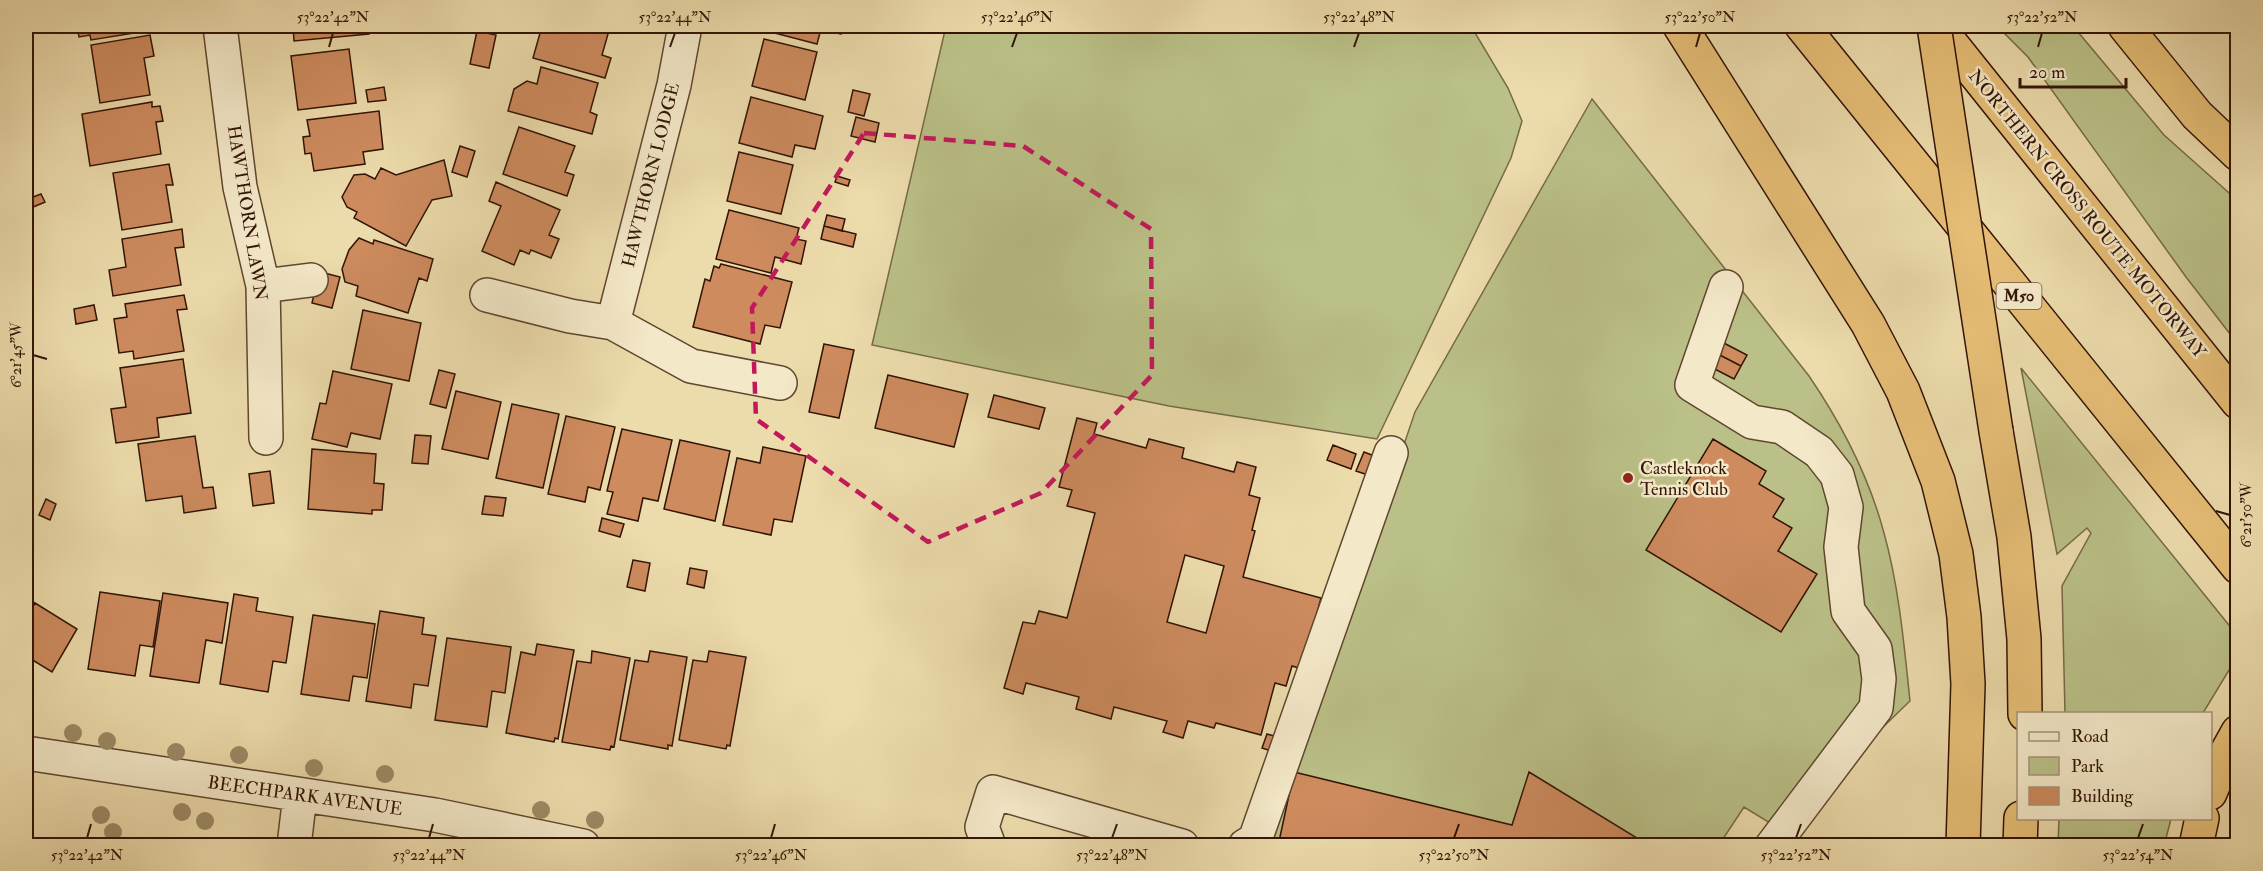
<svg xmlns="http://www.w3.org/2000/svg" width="2263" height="871" viewBox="0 0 2263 871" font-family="'IM FELL Double Pica',serif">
  <rect width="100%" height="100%" fill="#ecdbab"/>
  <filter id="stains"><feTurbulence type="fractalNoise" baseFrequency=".00333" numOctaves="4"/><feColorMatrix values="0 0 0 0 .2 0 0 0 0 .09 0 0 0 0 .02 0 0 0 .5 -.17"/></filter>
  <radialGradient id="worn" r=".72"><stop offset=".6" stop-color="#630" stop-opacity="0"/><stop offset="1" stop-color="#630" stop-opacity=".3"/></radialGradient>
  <path fill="#bac087" stroke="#766a46" stroke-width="1.5" d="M946 26H1471L1508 88 1522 121 1511 158 1377 439 1169 406 872 345Z
    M1997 26H2073L2164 135 2237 200V343L2186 277 2028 57Z
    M1592 99 1809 376C1841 423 1869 477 1884 533 1899 587 1904 644 1910 701L1881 729 1793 837 1744 807 1719 845 1265 846 1323 684 1415 412Z
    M2021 368 2237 635V657L2203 713H2065L2062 586 2091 533 2087 528 2057 554Z
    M2059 819V818L2171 819 2164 846 2058 845Z"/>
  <path fill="#cd8b5e" stroke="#321406" stroke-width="1.5" fill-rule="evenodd" d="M77 26H140L141 32 91 40 90 35 79 37Z
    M293 26H369V34L294 41Z
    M542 26 610 27 602 55 611 58 605 78 533 58Z
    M764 26H843L841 34 821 29 817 44 763 30Z
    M477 31 496 35 489 68 470 64Z
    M150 35 154 56 144 58 150 95 100 103 91 45Z
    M764 39 817 52 805 100 752 86Z
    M349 49 356 103 298 110 291 56Z
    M541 67 598 83 590 112 597 115 592 134 508 111 514 89 527 81 537 84Z
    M384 87 386 100 368 102 366 90Z
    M853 90 870 94 864 116 848 112Z
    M751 97 823 116 815 149 795 145 792 157 739 143Z
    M152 102V107L160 106 163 121 156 122 161 154 90 166 82 114Z
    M379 111 383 149 363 152 365 164 314 171 311 153 305 154 303 137 310 136 307 120Z
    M856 117 879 123 875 142 851 136Z
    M519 127 575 146 565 172 574 175 567 196 503 174Z
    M460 146 475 151 467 177 452 172Z
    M739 152 793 165 781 214 727 201Z
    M444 160 452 196 432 200 406 246 354 218 357 212 347 207 342 197 354 175 365 174 375 179 381 168 396 175Z
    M169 164 173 185H166L172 222 122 230 113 173Z
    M837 176 850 180 848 186 835 182Z
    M496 182 560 210 549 235 559 239 551 258 531 250 529 254 520 250 514 265 482 251 501 206 489 201Z
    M41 194 45 202 31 208 28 199Z
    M729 210 799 228 796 239 806 241 801 264 775 257 771 273 716 259Z
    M827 215 845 219 842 231 824 226Z
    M824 226 856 234 853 247 821 239Z
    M182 229 184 247 175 248 181 285 113 296 109 270 126 267 122 239Z
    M359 238 373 244 374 240 433 259 427 281 419 278 408 313 356 296 358 286 345 282 342 269 349 250Z
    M721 264 792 282 780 328 765 325 760 344 693 327 705 279 710 281 714 266 719 268Z
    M313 270 340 277 332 308 312 303 315 290Z
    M184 295 187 309 177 310 184 351 134 359 133 351 119 353 114 319 127 317 125 304Z
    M94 305 97 320 76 324 74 309Z
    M363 310 421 323 409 381 351 369Z
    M1720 341 1747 355 1741 366 1714 352Z
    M824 344 854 350 839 418 809 412Z
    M1714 352 1741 366 1734 379 1705 364Z
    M183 359 191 413 157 418 159 437 116 443 111 409 126 407 120 368Z
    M439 370 455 374 446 408 430 404Z
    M333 371 392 384 380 439 351 433 347 447 312 439 320 403 326 404Z
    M888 375 968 394 954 447 875 428Z
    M456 391 501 402 488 459 442 449Z
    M994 395 1045 408 1039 429 988 417Z
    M512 404 559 414 543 488 496 478Z
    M566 416 615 427 600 490 588 487 585 502 548 494Z
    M1077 418 1097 423 1094 434 1146 448 1149 439 1184 448 1182 458 1234 472 1237 462 1256 467 1249 495 1260 498 1252 530 1255 531 1243 577 1321 598 1302 669 1292 666 1286 686 1275 683 1261 735 1216 723 1214 728 1188 721 1183 738 1163 732 1167 721 1114 707 1111 719 1076 709 1079 697 1026 683 1023 694 1004 688 1023 622 1035 624 1039 611 1067 618 1095 513 1067 506 1072 490 1059 487ZM1185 555 1224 566 1206 633 1167 622Z
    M622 429 672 440 658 501 643 498 638 521 607 514 613 492 607 491Z
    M415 435 431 436 428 464 412 463Z
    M195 436 203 488 213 487 216 508 184 513 182 496 146 501 138 444Z
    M1713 439 1766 471 1759 484 1784 499 1773 517 1792 528 1778 551 1817 574 1781 632 1646 550Z
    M680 440 730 451 715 521 664 509Z
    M1333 445 1356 454 1351 469 1327 460Z
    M763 447 806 456 792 522 774 519 771 535 723 525 737 458 760 463Z
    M312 449 376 454 374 483 384 484 382 510H372V514L308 509Z
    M1364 452 1377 457 1371 476 1356 471Z
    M270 471 274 503 253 506 249 474Z
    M485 496 506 498 503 516 482 514Z
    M46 499 56 504 50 520 39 515Z
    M602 518 624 524 620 537 599 531Z
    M633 560 650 563 645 591 627 587Z
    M690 568 707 571 704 588 687 584Z
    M100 592 160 601 153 647 140 645 135 676 88 669Z
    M163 593 228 603 222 643 206 640 199 683 150 676Z
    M234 594 258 598 256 611 293 617 286 663 273 661 268 692 220 684Z
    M26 598 35 603 26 618Z
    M35 603 77 629 52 672 26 656V618Z
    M380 611 424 618 422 634 436 636 428 686 414 684 411 708 366 701Z
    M313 615 375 624 367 678 353 676 349 701 301 694Z
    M447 638 511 647 505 693 492 691 487 727 435 720Z
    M537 644 574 650 558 739 555 738 554 742 506 733 521 652 535 655Z
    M592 651 630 658 614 747 611 746 610 750 562 742 577 661 591 663Z
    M650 651 687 657 672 746 668 745V749L620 740 635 660 648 662Z
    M709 651 746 657 730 746 727 745 726 749 679 740 693 660 707 662Z
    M1267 734 1278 737 1274 752 1262 748Z
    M1294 772 1512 825 1529 772 1650 846H1278Z"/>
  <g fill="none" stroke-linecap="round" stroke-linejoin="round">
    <defs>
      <path id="minor" d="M220 26 240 187 263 286 266 438
        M263 286 311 280
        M1726 287 1692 385 1752 422 1782 427 1819 452 1837 475 1846 507 1841 547 1848 611 1875 649 1879 679 1876 708 1772 846
        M487 295 570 316 613 323 691 366 780 383
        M613 323 674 85 685 26
        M26 753 435 815 583 846
        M294 846 300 795
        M989 846 982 827 993 792 1182 846
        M1245 846 1255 840 1391 453"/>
      <path id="highway" d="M1680 26 1868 324 1903 391 1938 481 1956 554 1964 617 1968 684 1963 846
        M1802 26 2238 567
        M1937 26 2238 402
        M2125 26 2197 115 2238 154
        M1996 431 2014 537 2024 639 2025 714
        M2210 793 2228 750 2238 732
        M2020 846 2021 818
        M2196 846 2202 818"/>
    </defs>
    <use href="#minor" stroke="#60462f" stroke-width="36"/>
    <use href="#highway" stroke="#321406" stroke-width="36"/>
    <use href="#minor" stroke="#f3e8c8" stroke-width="33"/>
    <use href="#highway" stroke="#e6be76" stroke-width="33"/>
    <defs>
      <path id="highway-bridge" d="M1934 26 1996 431"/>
    </defs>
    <use href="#highway-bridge" stroke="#321406" stroke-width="36" stroke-linecap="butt"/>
    <use href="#highway-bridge" stroke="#e6be76" stroke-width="33"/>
  </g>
  <g fill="#9c8a66">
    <circle cx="73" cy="733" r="9"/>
    <circle cx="107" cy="741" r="9"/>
    <circle cx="176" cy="752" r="9"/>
    <circle cx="239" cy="755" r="9"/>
    <circle cx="314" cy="768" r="9"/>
    <circle cx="385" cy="774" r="9"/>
    <circle cx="541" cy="810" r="9"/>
    <circle cx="182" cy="812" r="9"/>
    <circle cx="101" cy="815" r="9"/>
    <circle cx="595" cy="820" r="9"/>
    <circle cx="205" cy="821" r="9"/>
    <circle cx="113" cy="832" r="9"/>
  </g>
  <path fill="none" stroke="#c2185b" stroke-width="4.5" stroke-dasharray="12 8" stroke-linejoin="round" d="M864 133 1023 146 1151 229 1152 375 1041 493 928 542 756 419 752 308Z"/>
  <path fill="none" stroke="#321406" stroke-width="2" d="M329 47 333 33M670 47 675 33M1012 47 1017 33M1354 47 1359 33M1696 47 1700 33M2038 47 2042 33M33 355 47 359M2216 511 2230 515M87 838 91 824M429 838 433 824M771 838 775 824M1112 838 1117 824M1454 838 1459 824M1796 838 1801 824M2138 838 2143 824"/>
  <circle fill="#8f2418" stroke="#f3e8c8" stroke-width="2" cx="1628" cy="478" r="6"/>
  <g text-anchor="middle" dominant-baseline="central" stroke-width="5" stroke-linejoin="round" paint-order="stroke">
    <rect fill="#f3e8c8" stroke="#6c5440" stroke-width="1.5" x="1996.5" y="283" width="45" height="26" rx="4.5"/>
    <g font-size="16" font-weight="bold" fill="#321406">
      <text x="2019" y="296">M50</text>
    </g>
    <g font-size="18" fill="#321406" stroke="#f3e8c8">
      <text transform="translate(651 175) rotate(-76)">HAWTHORN LODGE</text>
      <text transform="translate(247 213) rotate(81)">HAWTHORN LAWN</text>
      <text transform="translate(2087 214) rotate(51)">NORTHERN CROSS ROUTE MOTORWAY</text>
      <text transform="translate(305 796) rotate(8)">BEECHPARK AVENUE</text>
    </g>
    <g font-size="18" fill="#321406" stroke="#f3e8c8" text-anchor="start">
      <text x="1640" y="468">Castleknock<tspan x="1640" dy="21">Tennis Club</tspan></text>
    </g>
  </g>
  <rect width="2263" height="871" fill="none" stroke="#ecdbab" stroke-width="66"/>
  <rect x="2017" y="712" width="195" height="108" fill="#f3e8c8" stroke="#a6937a" stroke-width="1.5"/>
  <rect x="2029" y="732" width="30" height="9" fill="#f3e8c8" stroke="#a6937a" stroke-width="1.5"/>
  <text x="2071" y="742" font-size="18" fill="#321406">Road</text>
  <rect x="2029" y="757" width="30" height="18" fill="#bac087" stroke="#a6937a" stroke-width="1.5"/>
  <text x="2071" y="772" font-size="18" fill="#321406">Park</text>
  <rect x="2029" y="787" width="30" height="18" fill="#cd8b5e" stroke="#a6937a" stroke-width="1.5"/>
  <text x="2071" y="802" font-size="18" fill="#321406">Building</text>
  <path d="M2020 78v9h106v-9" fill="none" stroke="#321406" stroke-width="3"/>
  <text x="2029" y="78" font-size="18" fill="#321406" stroke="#f3e8c8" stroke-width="4.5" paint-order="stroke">20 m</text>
  <rect x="33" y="33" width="2197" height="805" fill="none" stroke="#321406" stroke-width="2"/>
  <g font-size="15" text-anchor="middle" fill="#321406">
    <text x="333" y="22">53°22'42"N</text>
    <text x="675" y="22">53°22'44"N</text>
    <text x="1017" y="22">53°22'46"N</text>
    <text x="1359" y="22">53°22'48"N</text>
    <text x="1700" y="22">53°22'50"N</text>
    <text x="2042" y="22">53°22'52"N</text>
    <text transform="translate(16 355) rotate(-90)" y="5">6°21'45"W</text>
    <text transform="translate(2246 515) rotate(-90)" y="5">6°21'50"W</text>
    <text x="87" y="860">53°22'42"N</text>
    <text x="429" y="860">53°22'44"N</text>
    <text x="771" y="860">53°22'46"N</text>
    <text x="1112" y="860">53°22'48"N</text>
    <text x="1454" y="860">53°22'50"N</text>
    <text x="1796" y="860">53°22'52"N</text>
    <text x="2138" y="860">53°22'54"N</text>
  </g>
  <rect width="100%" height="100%" filter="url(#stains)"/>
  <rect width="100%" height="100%" fill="url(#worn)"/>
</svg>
